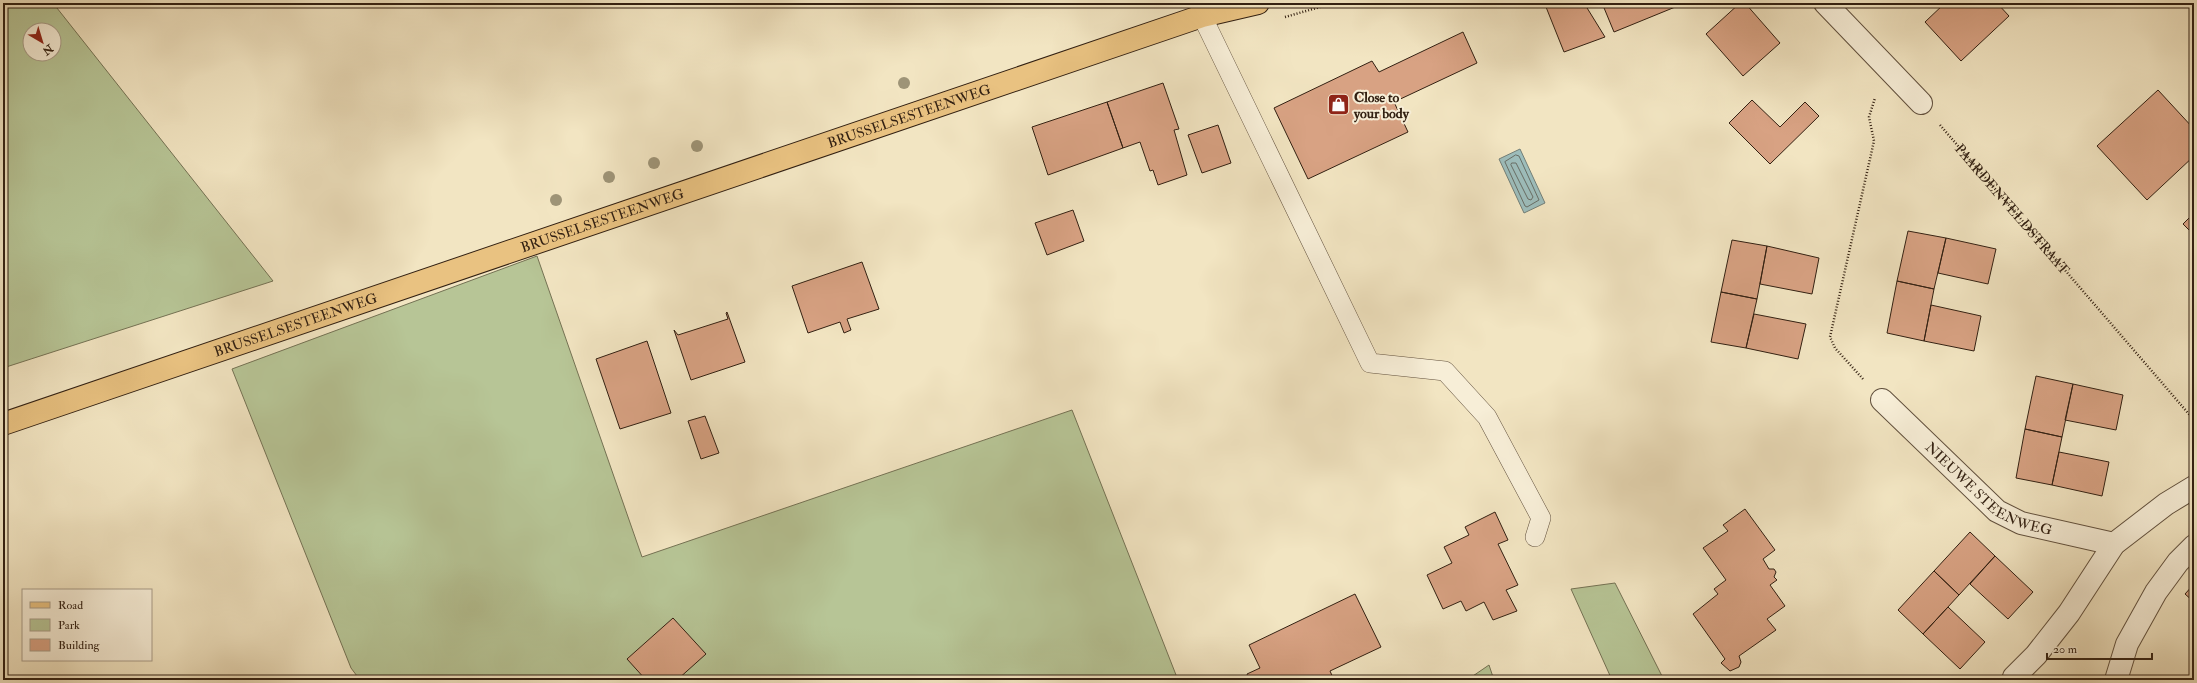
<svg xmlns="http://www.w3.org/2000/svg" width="2197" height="683" viewBox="0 0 2197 683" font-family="'IM FELL Double Pica',serif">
  <rect width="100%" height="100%" fill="#f2e5c2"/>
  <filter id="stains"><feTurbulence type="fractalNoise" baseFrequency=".005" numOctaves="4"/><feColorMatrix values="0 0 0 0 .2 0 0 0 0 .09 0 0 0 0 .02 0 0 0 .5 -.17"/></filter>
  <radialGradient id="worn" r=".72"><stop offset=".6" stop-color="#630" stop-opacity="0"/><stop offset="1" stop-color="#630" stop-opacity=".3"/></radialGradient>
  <path fill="#b7c596" stroke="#747254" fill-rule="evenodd" d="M3 3H53L273 281 3 368ZM30 30H54V54H30Z
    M537 256 642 557 1072 410 1178 680H360L351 668 232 369Z
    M1615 583 1664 680H1612L1571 589Z
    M1489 665 1494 680H1467Z"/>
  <path fill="#9dbdbb" stroke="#727e77" d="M1520 149 1545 203 1524 213 1499 159Z"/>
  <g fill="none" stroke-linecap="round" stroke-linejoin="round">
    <path stroke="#686e66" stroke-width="1" d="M1516 155 1519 156 1539 200 1527 207 1525 206 1505 162Z
      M1512 163H1516L1533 197 1531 200 1528 199 1511 165Z"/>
  </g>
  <path fill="#d8a283" stroke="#322012" d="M1556 3H1584L1605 37 1564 52 1546 7Z
    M1602 3H1685L1614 32Z
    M1740 3H1745L1780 43 1743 76 1706 34Z
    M1945 3H1997L2009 16 1961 61 1925 22Z
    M1463 32 1477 63 1394 102 1408 132 1308 179 1274 108 1372 61 1379 72Z
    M1163 83 1179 129 1174 130 1187 175 1158 185 1153 170 1150 171 1140 142 1123 148 1107 102Z
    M2158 90 2194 129V156L2147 200 2097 146Z
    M1752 100 1780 127 1805 102 1819 116 1770 164 1729 123Z
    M1107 102 1123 148 1048 175 1032 127Z
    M1218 125 1231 163 1202 173 1188 135Z
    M1073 210 1084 241 1047 255 1035 223Z
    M2194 213V235L2183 224Z
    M1908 231 1946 238 1934 289 1897 281Z
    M1946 238 1996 249 1988 284 1938 273Z
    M1732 240 1767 246 1757 299 1721 292Z
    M1767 246 1819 258 1812 294 1760 284Z
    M862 262 879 309 847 319 851 330 844 333 840 322 808 333 792 286Z
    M1897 281 1934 289 1924 341 1887 333Z
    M1721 292 1757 299 1746 348 1711 342Z
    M1931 305 1981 316 1974 351 1924 341Z
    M727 312 745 362 691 380 674 330 678 335 728 319 726 313Z
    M1754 314 1806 324 1798 359 1746 348Z
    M647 341 671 413 620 429 596 359Z
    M2036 376 2073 384 2062 437 2025 429Z
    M2073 384 2123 395 2116 430 2065 420Z
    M705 416 719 453 701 459 688 421Z
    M2025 429 2062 437 2052 485 2016 478Z
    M2059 452 2109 462 2102 496 2052 485Z
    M1745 509 1775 550 1763 559 1769 569H1774L1776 572 1774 577 1777 580 1770 585 1785 606 1767 619 1776 630 1739 656 1741 662 1739 667 1730 671 1721 663 1725 659 1693 614 1718 594 1714 589 1726 580 1703 548 1728 531 1723 525Z
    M1495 512 1508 540 1498 544 1518 585 1506 590 1517 611 1493 620 1484 602 1466 611 1461 601 1443 609 1427 575 1452 563 1444 547 1469 535 1465 527Z
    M1970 532 1995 556 1959 595 1934 571Z
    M1995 556 2033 592 2008 619 1970 584Z
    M1934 571 1959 595 1923 634 1898 610Z
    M2194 584V602L2185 594Z
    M1355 594 1381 647 1330 671 1334 680H1249L1247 674 1260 668 1249 645Z
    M1948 607 1985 642 1960 669 1923 634Z
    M673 618 706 654 677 680H646L627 659Z"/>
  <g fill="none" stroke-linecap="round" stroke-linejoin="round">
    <defs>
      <path id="service" d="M1202 16 1370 363 1445 371 1487 417 1541 518 1535 537"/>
      <g id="minor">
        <path d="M1825 3 1921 103"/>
        <path id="s2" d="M1882 400 1997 511 2021 523 2114 544"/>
        <path d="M2014 677 2036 655 2069 613 2114 544 2166 504 2194 487"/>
        <path d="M2116 680 2127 644 2156 592 2178 562 2194 546"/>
      </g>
      <g id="primary">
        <path id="s3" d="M3 424 1202 16 1258 3"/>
      </g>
    </defs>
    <use href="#service" stroke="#62513e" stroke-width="20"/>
    <use href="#minor" stroke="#62513e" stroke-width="24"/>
    <use href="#primary" stroke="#322012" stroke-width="24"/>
    <g stroke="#322012" stroke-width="2.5" stroke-dasharray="1 2" stroke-linecap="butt">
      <path d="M1285 17 1334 3"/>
      <path id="s1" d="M1940 125 2194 420"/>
      <path d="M1863 379 1835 348 1830 337 1874 141 1869 117 1875 98"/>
    </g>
    <use href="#service" stroke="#f7eed7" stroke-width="19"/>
    <use href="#minor" stroke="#f7eed7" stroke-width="22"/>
    <use href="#primary" stroke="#e9c281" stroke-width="22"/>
  </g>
  <g fill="#9e9477">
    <circle cx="904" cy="83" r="6"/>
    <circle cx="697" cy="146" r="6"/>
    <circle cx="654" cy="163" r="6"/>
    <circle cx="609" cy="177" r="6"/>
    <circle cx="556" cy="200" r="6"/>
  </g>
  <defs>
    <symbol id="shop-square" viewBox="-11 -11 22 22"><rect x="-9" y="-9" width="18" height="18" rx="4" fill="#8f2418" stroke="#f7eed7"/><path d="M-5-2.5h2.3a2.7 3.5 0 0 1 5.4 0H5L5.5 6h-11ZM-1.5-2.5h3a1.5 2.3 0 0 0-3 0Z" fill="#fff"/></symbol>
  </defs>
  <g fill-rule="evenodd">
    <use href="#shop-square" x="1326" y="92" width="25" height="25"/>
  </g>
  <g text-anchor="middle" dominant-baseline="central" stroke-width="4" stroke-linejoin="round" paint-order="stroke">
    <g font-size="14" font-weight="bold" fill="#322012" stroke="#f7eed7" text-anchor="start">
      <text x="1354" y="97">Close to<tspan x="1354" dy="16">your body</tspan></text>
    </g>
    <g font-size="14" fill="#322012" stroke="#f7eed7">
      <text stroke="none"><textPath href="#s3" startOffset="957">BRUSSELSESTEENWEG</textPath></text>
      <text stroke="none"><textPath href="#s1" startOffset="111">PAARDENVELDSTRAAT</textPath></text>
      <text stroke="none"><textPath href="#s3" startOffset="633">BRUSSELSESTEENWEG</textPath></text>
      <text stroke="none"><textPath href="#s3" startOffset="309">BRUSSELSESTEENWEG</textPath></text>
      <text stroke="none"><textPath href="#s2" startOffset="141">NIEUWE STEENWEG</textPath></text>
    </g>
  </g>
  <rect width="2197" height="683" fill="none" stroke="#f2e5c2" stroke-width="16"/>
  <rect x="4" y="4" width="2189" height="675" fill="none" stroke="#322012" stroke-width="2"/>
  <rect x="8" y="8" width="2181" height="667" fill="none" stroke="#322012"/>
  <rect x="22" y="589" width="130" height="72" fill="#f7eed7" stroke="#a89c88"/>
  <rect x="30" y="602" width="20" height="6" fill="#e9c281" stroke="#a89c88"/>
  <text x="58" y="609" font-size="12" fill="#322012">Road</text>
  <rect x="30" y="619" width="20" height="12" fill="#b7c596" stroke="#a89c88"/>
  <text x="58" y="629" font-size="12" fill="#322012">Park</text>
  <rect x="30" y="639" width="20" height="12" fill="#d8a283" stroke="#a89c88"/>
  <text x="58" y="649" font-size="12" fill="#322012">Building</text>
  <g transform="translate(42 42) rotate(142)"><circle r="19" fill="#f7eed7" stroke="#a89c88"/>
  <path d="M0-3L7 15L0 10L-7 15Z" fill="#8f2418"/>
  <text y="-6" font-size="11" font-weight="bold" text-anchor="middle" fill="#322012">N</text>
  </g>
  <path d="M2047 653v6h105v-6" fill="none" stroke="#322012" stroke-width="2"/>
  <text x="2053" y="653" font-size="12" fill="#322012" stroke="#f7eed7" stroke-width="3" paint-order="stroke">20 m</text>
  <rect width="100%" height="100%" filter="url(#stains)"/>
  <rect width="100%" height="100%" fill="url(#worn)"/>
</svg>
